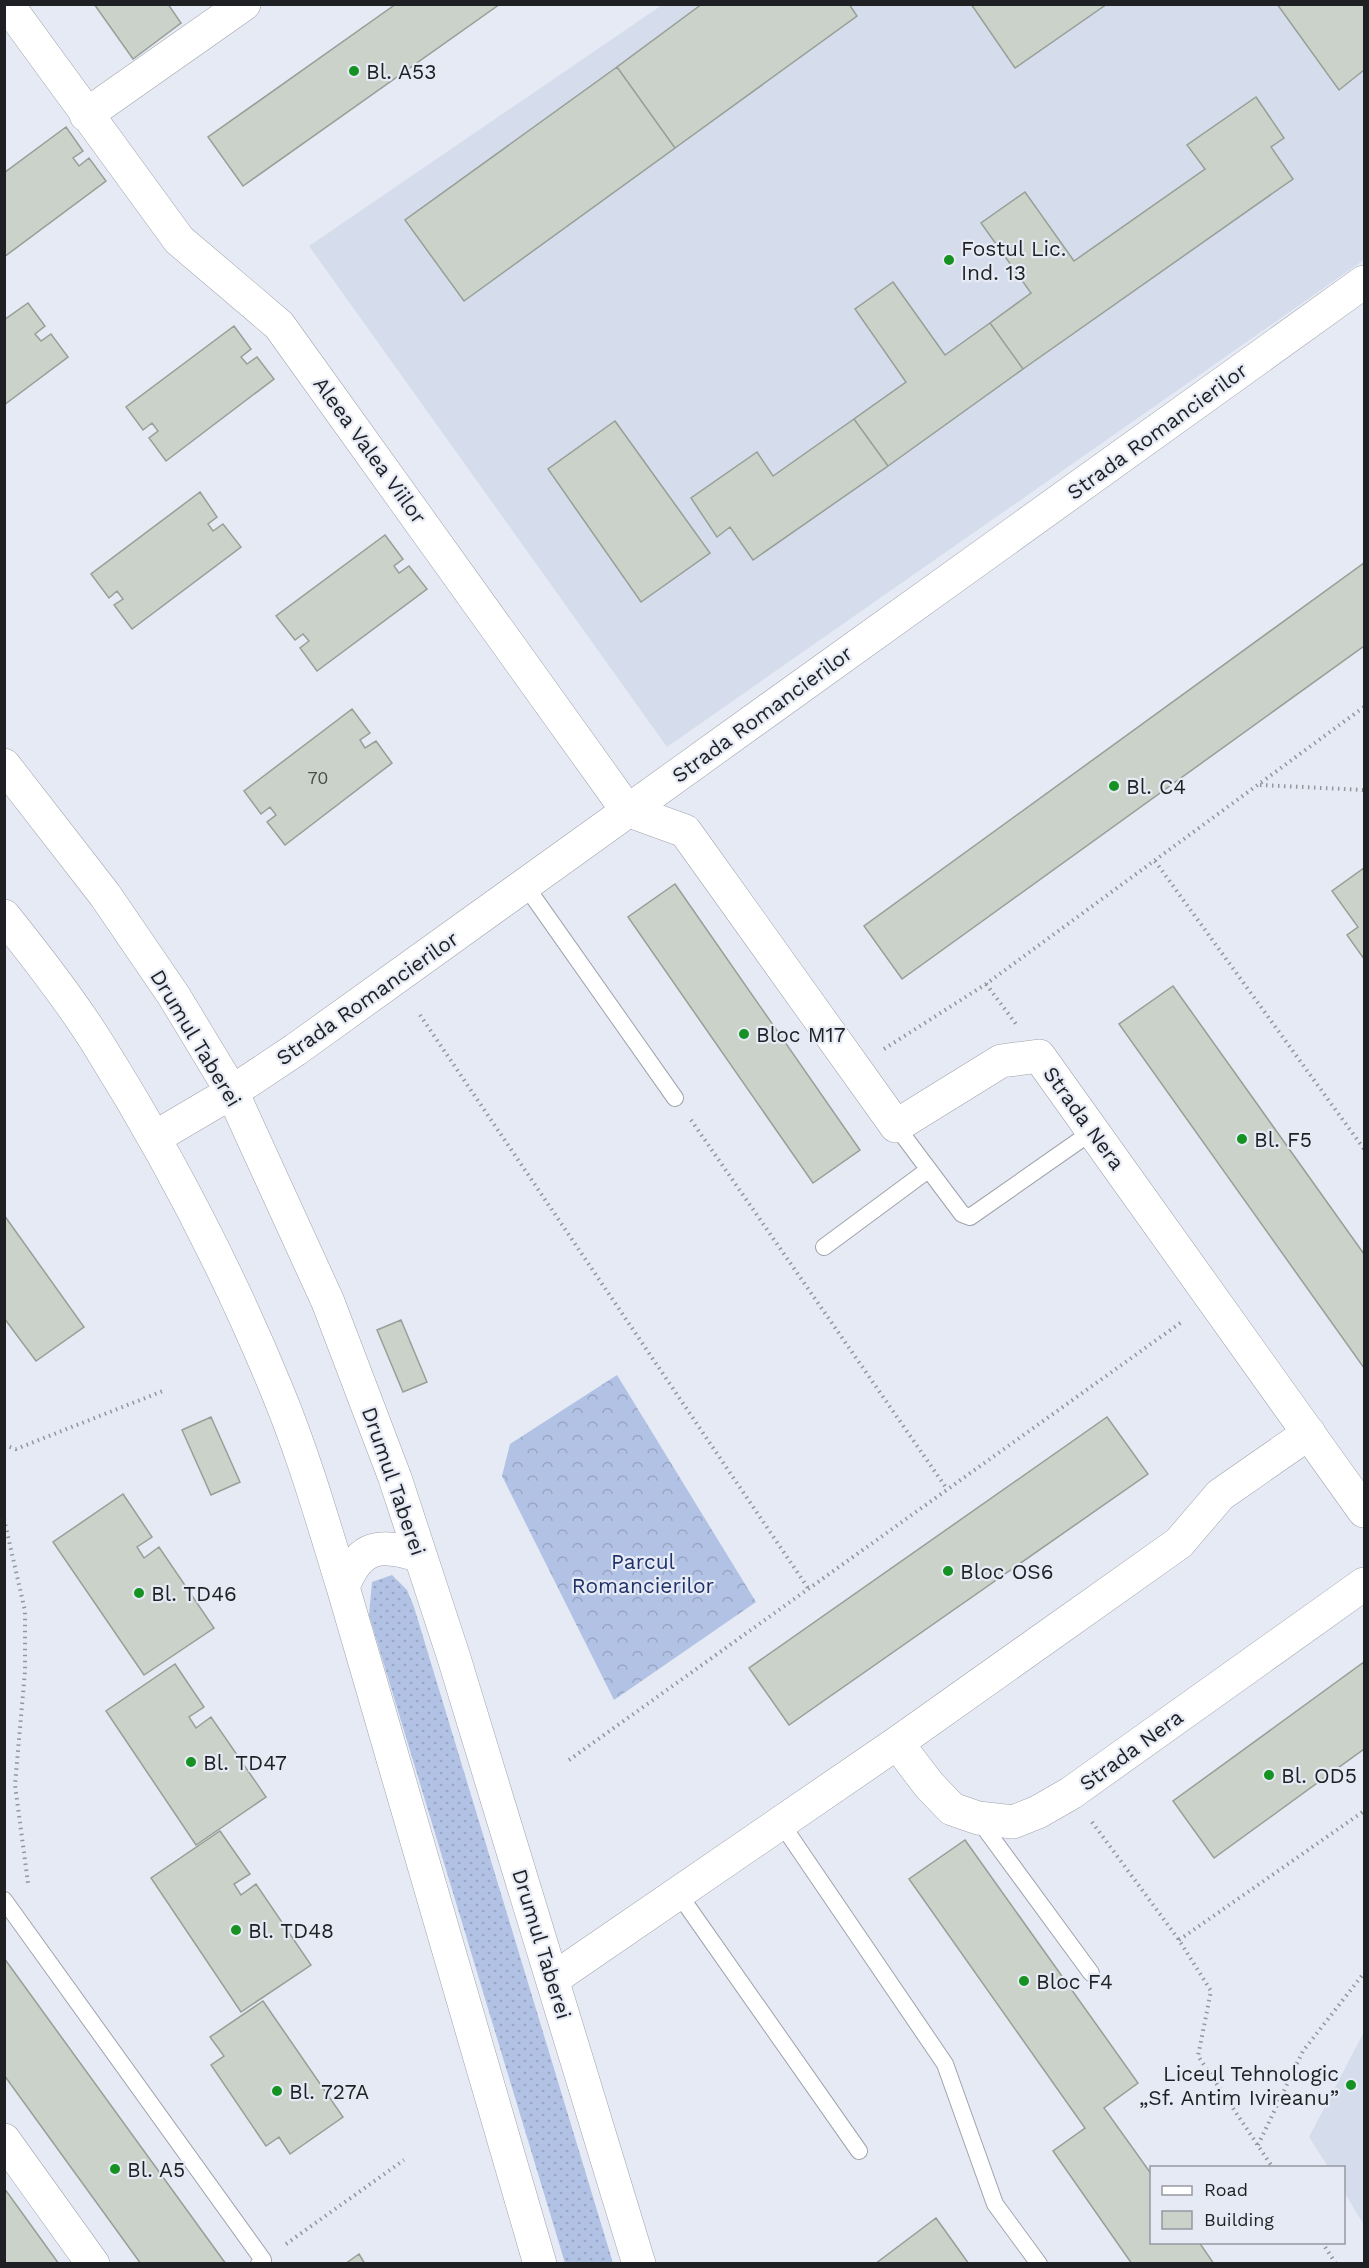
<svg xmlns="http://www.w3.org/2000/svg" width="1369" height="2268" viewBox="0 0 1369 2268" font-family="'Work Sans',sans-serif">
  <defs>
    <pattern id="grass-dots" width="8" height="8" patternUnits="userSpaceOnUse" patternTransform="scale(1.5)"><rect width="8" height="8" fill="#b1c2e5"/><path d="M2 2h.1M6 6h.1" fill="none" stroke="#98a6c4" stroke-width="1.8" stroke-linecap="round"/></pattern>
    <pattern id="forest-crowns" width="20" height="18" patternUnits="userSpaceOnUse" patternTransform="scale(1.5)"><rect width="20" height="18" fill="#b1c2e5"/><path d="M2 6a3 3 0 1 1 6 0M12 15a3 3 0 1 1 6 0" fill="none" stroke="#98a6c4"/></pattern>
  </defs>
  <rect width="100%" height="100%" fill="#e6eaf4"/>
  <path fill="#d5dded" d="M662 5H1364V260L667 747 309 246Z
    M1364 2032V2225L1344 2192V2168L1328 2167 1309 2137Z"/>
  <path fill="url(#grass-dots)" d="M392 1575 407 1590 414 1607 613 2263H565L369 1615 372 1582Z"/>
  <path fill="url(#forest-crowns)" d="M617 1375 756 1602 614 1700 502 1476 510 1444Z"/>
  <path fill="#cad2c9" stroke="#979f97" stroke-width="1.5" d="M94 4H168L181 23 133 59Z
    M396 4H500L243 186 208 137Z
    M702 4H849L857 16 675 148 617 67Z
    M971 4H1107L1015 68Z
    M1277 4H1364V70L1339 90Z
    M617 67 675 148 464 301 405 220Z
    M1256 97 1284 138 1271 147 1293 179 1023 369 990 323 1031 293 981 223 1025 192 1074 261 1205 169 1187 145Z
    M66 127 83 151 73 158 79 166 89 158 106 181 4 257V173Z
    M893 282 945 355 990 323 1023 369 888 466 854 419 906 382 855 309Z
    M28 303 45 326 35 334 41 341 51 334 68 357 4 405V320Z
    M234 326 251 349 241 357 247 364 257 357 274 379 166 461 149 438 158 431 152 423 143 430 126 407Z
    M854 419 888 466 753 560 730 527 717 537 691 498 757 452 773 476Z
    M615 421 710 553 641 602 548 469Z
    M200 492 217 517 208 524 213 531 223 524 241 547 132 629 114 605 123 599 117 591 109 598 91 574Z
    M385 535 403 559 394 566 399 573 409 566 427 589 317 671 300 648 309 641 303 634 295 640 276 616Z
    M1364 563V646L902 979 864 926Z
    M352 709 370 733 360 740 365 748 376 741 392 763 285 845 267 822 276 815 270 807 261 814 244 791Z
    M1364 868V959L1347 935 1358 927 1332 891Z
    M675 884 860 1150 813 1183 628 917Z
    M1173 986 1364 1254V1368L1119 1024Z
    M4 1215 84 1327 36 1361 4 1318Z
    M401 1320 427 1382 403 1392 377 1330Z
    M211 1417 240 1482 211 1495 182 1430Z
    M1107 1417 1148 1474 789 1725 749 1668Z
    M123 1494 152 1537 137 1547 144 1558 159 1547 214 1628 144 1675 53 1542Z
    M1364 1662V1749L1214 1858 1173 1801Z
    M175 1664 204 1707 189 1717 196 1728 211 1717 266 1797 196 1845 106 1711Z
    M220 1831 250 1874 234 1884 241 1895 256 1884 311 1965 241 2012 151 1878Z
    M965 1840 1138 2083 1104 2108 1152 2175V2242H1199L1214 2264H1132L1053 2151 1085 2128 909 1879Z
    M4 1958 226 2264H141L4 2075Z
    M263 2001 343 2117 290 2154 279 2137 266 2146 211 2065 224 2056 210 2037Z
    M4 2189 7 2192 59 2264H4Z
    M936 2218 969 2264H875Z
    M359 2254 365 2264H345Z"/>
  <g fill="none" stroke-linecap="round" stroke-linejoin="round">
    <defs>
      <path id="lane" d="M525 885 675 1098
        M896 1126 962 1214 970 1217 1093 1131
        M824 1247 928 1170
        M978 1819 1091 1973
        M781 1823 945 2064 995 2204 1039 2264
        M678 1893 859 2151
        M4 1900 263 2260 259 2264"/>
      <path id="street" d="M7 4 179 240 279 325 627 810 685 831 896 1126 1001 1061 1039 1056 1364 1511
        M86 115 244 4
        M897 1743 929 1785 952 1809 978 1818 1013 1822 1038 1812 1071 1793 1364 1584
        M553 1979 897 1743 1179 1543 1220 1495 1309 1433
        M4 2140 93 2264"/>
      <path id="secondary" d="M4 765 105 895 174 996 232 1092 328 1302 395 1478 454 1658 639 2264
        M4 916C37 957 70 999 98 1044 167 1154 229 1273 278 1393 304 1456 323 1522 343 1587L540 2264
        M154 1138 232 1092 295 1050 1364 282
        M343 1587C360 1544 380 1543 420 1556"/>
    </defs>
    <use href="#lane" stroke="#9fa3ac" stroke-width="18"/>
    <use href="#street" stroke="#9fa3ac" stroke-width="34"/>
    <use href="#secondary" stroke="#9fa3ac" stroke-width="34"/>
    <path stroke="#92969d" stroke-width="4" stroke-dasharray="1.5 4.5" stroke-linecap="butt" d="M1260 785 1364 790
      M1155 861 1364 1149
      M986 984 1016 1024
      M420 1015 808 1588
      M884 1049 986 984 1364 707
      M691 1120 947 1489
      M4 1445 16 1449 163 1391
      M4 1519 25 1611V1671L15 1785 28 1883
      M569 1760 1183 1321
      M1092 1822 1179 1940 1211 1991 1198 2056 1273 2168
      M1179 1940 1364 1811
      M1258 2145 1303 2051 1364 1973
      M1322 2242 1336 2264
      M286 2244 404 2160"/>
    <use href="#lane" stroke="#fff" stroke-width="16"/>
    <use href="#street" stroke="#fff" stroke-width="33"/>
    <use href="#secondary" stroke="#fff" stroke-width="33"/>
  </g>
  <g fill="#169222" stroke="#e6eaf4" stroke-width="2">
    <circle cx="354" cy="71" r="6"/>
    <circle cx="949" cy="260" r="6"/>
    <circle cx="1114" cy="786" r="6"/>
    <circle cx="744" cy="1034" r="6"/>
    <circle cx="1242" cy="1139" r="6"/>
    <circle cx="948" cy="1571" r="6"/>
    <circle cx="139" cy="1593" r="6"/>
    <circle cx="191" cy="1762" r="6"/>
    <circle cx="1269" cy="1775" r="6"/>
    <circle cx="236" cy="1930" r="6"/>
    <circle cx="1024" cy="1981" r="6"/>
    <circle cx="1351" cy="2085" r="6"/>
    <circle cx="277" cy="2091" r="6"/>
    <circle cx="115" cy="2169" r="6"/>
  </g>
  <g text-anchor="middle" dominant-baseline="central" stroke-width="4.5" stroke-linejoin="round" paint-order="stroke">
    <g font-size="18" fill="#494c4d">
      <text x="318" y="777">70</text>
    </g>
    <g font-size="21" fill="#1e2024" stroke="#e6eaf4" text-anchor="start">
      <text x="366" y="71">Bl. A53</text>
      <text x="961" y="248">Fostul Lic.<tspan x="961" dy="24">Ind. 13</tspan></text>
      <text x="1126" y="786">Bl. C4</text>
      <text x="756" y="1034">Bloc M17</text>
      <text x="1254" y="1139">Bl. F5</text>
      <text x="960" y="1571">Bloc OS6</text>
      <text x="151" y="1593">Bl. TD46</text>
      <text x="203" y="1762">Bl. TD47</text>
      <text x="1281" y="1775">Bl. OD5</text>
      <text x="248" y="1930">Bl. TD48</text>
      <text x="1036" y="1981">Bloc F4</text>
      <text x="1339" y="2073" text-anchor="end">Liceul Tehnologic<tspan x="1339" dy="24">„Sf. Antim Ivireanu”</tspan></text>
      <text x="289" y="2091">Bl. 727A</text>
      <text x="127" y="2169">Bl. A5</text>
    </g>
    <g font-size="21" fill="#1e2024" stroke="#e6eaf4">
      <text transform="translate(1157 431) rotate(-36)">Strada Romancierilor</text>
      <text transform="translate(370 450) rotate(54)">Aleea Valea Viilor</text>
      <text transform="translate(762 714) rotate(-36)">Strada Romancierilor</text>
      <text transform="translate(367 998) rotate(-35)">Strada Romancierilor</text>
      <text transform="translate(196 1038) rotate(59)">Drumul Taberei</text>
      <text transform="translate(1084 1118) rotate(54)">Strada Nera</text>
      <text transform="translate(394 1481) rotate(71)">Drumul Taberei</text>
      <text transform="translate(1131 1750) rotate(-36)">Strada Nera</text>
      <text transform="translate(542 1944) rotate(73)">Drumul Taberei</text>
    </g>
    <g font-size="21" fill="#1e3269" stroke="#e6eaf4">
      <text x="643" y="1561">Parcul<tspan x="643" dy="24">Romancierilor</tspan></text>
    </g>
  </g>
  <rect width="1369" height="2268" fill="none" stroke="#1e2024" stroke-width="12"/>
  <rect x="1150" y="2166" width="195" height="78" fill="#e6eaf4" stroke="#9699a1" stroke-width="1.5"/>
  <rect x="1162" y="2186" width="30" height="9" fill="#ffffff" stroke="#9699a1" stroke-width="1.5"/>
  <text x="1204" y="2196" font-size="18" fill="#1e2024">Road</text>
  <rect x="1162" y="2211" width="30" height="18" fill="#cad2c9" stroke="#9699a1" stroke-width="1.5"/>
  <text x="1204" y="2226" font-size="18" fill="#1e2024">Building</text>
</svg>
